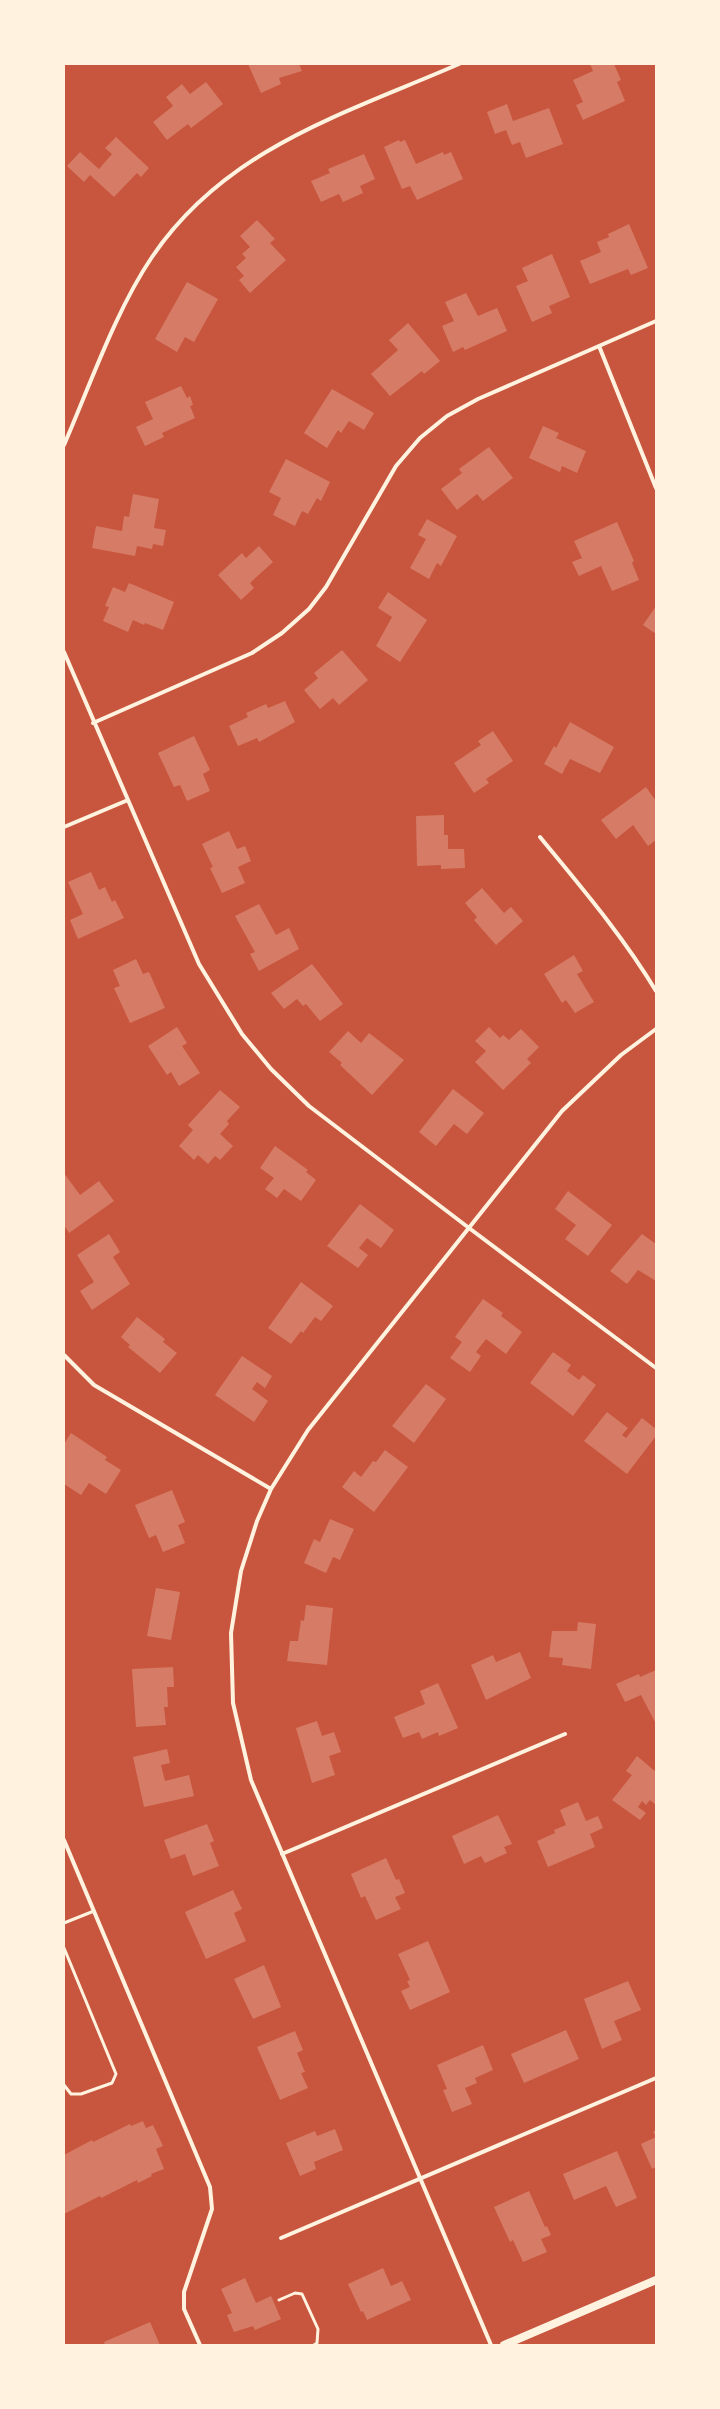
<svg xmlns="http://www.w3.org/2000/svg" width="720" height="2409" viewBox="0 0 720 2409" font-family="'Titillium Web',sans-serif">
  <rect width="100%" height="100%" fill="#c8553d"/>
  <path fill="#d67c66" d="M248 64H299L302 71 279 78 281 84 261 93Z
    M590 64H614L621 80 617 82 625 101 583 120 576 105 583 102 573 80 593 71Z
    M206 82 223 104 191 128 188 124 167 140 153 122 173 106 166 97 182 84 190 94Z
    M507 104 513 121 549 108 563 144 526 158 520 142 512 145 506 130 495 134 487 112Z
    M116 137 149 168 141 177 137 173 114 197 90 175 84 182 67 166 80 152 99 169 112 154 105 148Z
    M399 140 400 142 405 140 416 164 443 152 444 155 451 152 463 179 417 200 410 186 402 189 384 147Z
    M364 154 375 179 360 186 363 193 343 202 339 194 321 202 311 181 330 173 328 169Z
    M257 220 275 239 270 243 286 260 250 293 239 280 244 276 236 267 246 258 242 254 250 247 240 236Z
    M629 224 648 268 631 275 628 269 590 284 580 261 601 252 597 242 609 237 608 234Z
    M552 254 570 297 549 306 552 313 532 322 516 286 528 281 522 268Z
    M187 282 218 299 194 342 185 337 177 352 155 339Z
    M466 293 478 316 497 308 507 331 465 350 463 347 453 352 442 326 454 321 445 302Z
    M408 323 440 361 424 374 422 371 390 396 371 374 398 350 389 340Z
    M181 386 187 398 190 396 193 405 190 406 195 418 162 433 164 437 145 446 136 427 153 419 145 402Z
    M332 389 374 413 364 430 349 421 341 433 338 430 327 448 304 433Z
    M543 426 559 433 556 438 586 451 577 473 562 466 560 472 529 458Z
    M489 447 513 478 483 501 477 494 457 510 441 489 462 473 459 469Z
    M286 459 330 482 321 501 317 498 308 514 302 511 295 526 273 515 281 498 269 492Z
    M133 494 159 499 154 528 166 530 163 546 153 544 152 549 137 546 135 556 92 548 96 526 122 531 124 516 129 517Z
    M427 519 457 536 441 566 437 563 429 579 410 568 426 539 418 535Z
    M617 522 634 561 632 563 639 580 612 591 601 566 579 576 572 562 582 558 574 541Z
    M259 546 273 562 250 583 254 588 241 600 218 575 242 553 246 558Z
    M129 583 174 602 163 630 145 623 144 625 133 620 128 632 103 621 109 607 105 606 113 587 125 592Z
    M388 592 427 620 400 662 376 646 392 617 378 608Z
    M656 606V634L643 625Z
    M342 650 368 680 339 705 333 698 320 709 304 690 318 678 314 673Z
    M285 701 295 722 259 742 257 738 238 746 229 726 248 717 246 713 266 704 268 708Z
    M570 722 614 747 600 773 570 759 562 774 544 764 554 746 556 748Z
    M493 731 513 761 486 779 489 783 474 793 454 763 481 745 478 741Z
    M194 736 210 770 203 774 210 791 187 801 180 785 174 787 158 753Z
    M646 787 656 801V840L648 846 633 825 616 839 601 820Z
    M444 815V835H448V849H464L465 868 441 869V865L417 866 416 816Z
    M229 831 237 849 245 846 251 861 238 867 245 883 222 893 210 868 213 867 202 844Z
    M91 872 99 890 105 887 112 902 115 900 124 918 78 939 70 920 83 914 68 882Z
    M482 888 504 913 511 907 523 921 496 945 474 920 477 917 465 903Z
    M259 904 276 935 289 928 299 949 259 971 250 954 255 952 235 916Z
    M574 955 583 971 577 974 594 1002 575 1013 566 1000 562 1003 544 974Z
    M136 959 143 974 149 972 165 1008 130 1023 114 988 120 986 113 970Z
    M312 964 343 1004 320 1021 306 1004 303 1006 297 999 284 1009 271 993Z
    M177 1027 187 1043 182 1046 200 1073 179 1086 171 1072 167 1075 148 1046Z
    M489 1027 500 1038 503 1035 509 1040 521 1029 539 1047 527 1059 531 1063 503 1090 475 1062 486 1051 475 1041Z
    M348 1031 361 1043 369 1033 404 1060 372 1095 340 1065 342 1063 329 1052Z
    M453 1089 484 1113 467 1134 454 1124 436 1146 419 1132Z
    M220 1090 240 1107 227 1121 229 1124 220 1134 233 1146 220 1160 215 1156 208 1164 198 1155 194 1160 179 1146 193 1130 188 1125Z
    M275 1146 308 1170 306 1172 316 1180 301 1201 284 1189 277 1198 265 1189 274 1178 260 1168Z
    M64 1173 80 1195 99 1181 114 1201 69 1233 64 1225Z
    M568 1191 612 1225 588 1256 565 1239 576 1225 555 1209Z
    M360 1204 394 1230 381 1248 367 1238 359 1248 368 1255 358 1268 327 1246Z
    M109 1234 120 1252 113 1257 130 1284 92 1310 80 1291 94 1282 77 1255Z
    M642 1234 656 1244V1281L638 1270 627 1284 610 1271Z
    M301 1282 333 1306 321 1321 315 1317 303 1333 301 1331 291 1344 268 1328Z
    M483 1299 503 1313 501 1316 522 1332 506 1354 486 1339 476 1352 481 1356 470 1372 450 1358 462 1342 455 1337Z
    M137 1317 165 1339 163 1342 177 1353 160 1373 128 1347 130 1345 121 1337Z
    M553 1352 571 1365 567 1371 579 1380 583 1375 596 1385 573 1416 530 1383Z
    M242 1356 272 1376 265 1388 257 1382 252 1389 268 1401 254 1422 215 1395Z
    M426 1384 446 1399 414 1443 392 1426Z
    M607 1412 628 1428 622 1435 626 1438 642 1418 656 1429V1436L627 1474 584 1441Z
    M71 1433 107 1457 105 1460 121 1470 106 1494 89 1483 81 1495 64 1484V1444Z
    M385 1450 408 1467 374 1512 342 1487 354 1471 361 1477 373 1461 376 1462Z
    M172 1490 185 1522 178 1525 185 1543 163 1552 156 1535 149 1538 135 1505Z
    M330 1519 354 1529 340 1560 333 1557 326 1573 304 1563 314 1539 320 1542Z
    M156 1588 180 1592 171 1640 147 1636Z
    M306 1605 333 1608 327 1665 287 1661 290 1641H298L301 1620 304 1621Z
    M578 1622 596 1624 591 1669 562 1665 563 1658 549 1657 552 1631H577Z
    M520 1652 531 1678 486 1700 471 1665 493 1655 496 1662Z
    M173 1667 174 1687H167L168 1707H164L166 1725 136 1727 132 1669Z
    M656 1670V1724L641 1695 625 1702 616 1684 639 1674 640 1677Z
    M438 1683 458 1728 439 1736 438 1732 422 1739 419 1732 403 1738 394 1717 425 1704 420 1691Z
    M317 1721 322 1736 334 1732 341 1752 329 1756 335 1775 312 1783 296 1728Z
    M167 1749 170 1763 161 1765 165 1781 189 1775 194 1796 144 1807 133 1757Z
    M637 1756 656 1772V1805L650 1800 646 1805 642 1801 638 1807 646 1813 640 1820 612 1800 632 1775 626 1771Z
    M578 1802 586 1821 598 1816 603 1828 590 1834 595 1847 548 1867 537 1841 555 1833 554 1830 566 1825 560 1810Z
    M498 1815 512 1844 504 1847 507 1853 485 1863 481 1856 464 1864 452 1836Z
    M207 1824 214 1841 210 1843 219 1866 193 1876 185 1854 171 1859 164 1840Z
    M386 1858 396 1880 399 1879 405 1893 395 1897 401 1909 376 1920 365 1896 361 1898 351 1874Z
    M233 1890 242 1909 234 1913 246 1941 206 1959 185 1912Z
    M428 1941 450 1992 410 2010 401 1991 410 1987 407 1981 410 1980 398 1954Z
    M264 1965 281 2007 253 2019 234 1979Z
    M628 1981 641 2010 614 2021 622 2040 602 2049 584 1999Z
    M566 2030 579 2059 524 2083 511 2054Z
    M295 2031 303 2050 297 2053 305 2072 301 2073 308 2088 280 2100 257 2047Z
    M483 2045 493 2070 475 2078 477 2083 465 2088 472 2104 452 2112 443 2090 447 2089 437 2065Z
    M143 2121 146 2128 153 2125 163 2146 156 2149 164 2169 151 2174 152 2176 138 2183 137 2180 101 2198 100 2196 64 2214V2155L92 2140 93 2142 130 2124 131 2126Z
    M335 2129 343 2150 314 2162 316 2169 300 2176 286 2143 315 2131 317 2136Z
    M656 2130V2167L652 2169 641 2144 656 2137 653 2132Z
    M617 2151 637 2198 616 2207 606 2186 574 2200 563 2174Z
    M529 2191 545 2227 547 2226 551 2235 541 2239 547 2252 523 2262 513 2240 510 2242 494 2207Z
    M383 2268 391 2286 402 2281 411 2300 367 2320 363 2311 361 2312 348 2284Z
    M245 2278 256 2303 271 2296 281 2319 255 2330 253 2326 234 2332 227 2315 232 2313 221 2289Z
    M150 2322 160 2345H105L104 2342Z"/>
  <g fill="none" stroke-linecap="round" stroke-linejoin="round">
    <path stroke="#fff3e0" stroke-width="3" d="M64 1923 94 1911
      M64 1948 116 2074 112 2083 81 2094H71L64 2085
      M279 2300 295 2293 302 2294 318 2329 317 2343 314 2345"/>
    <path stroke="#fff3e0" stroke-width="4" d="M599 346 656 488
      M64 445C90 385 116 310 152 257 226 148 344 114 459 64
      M64 652 199 964 242 1034 271 1069 309 1106 469 1228 656 1368
      M93 723 252 653 282 633 309 609 326 587 396 466 420 438 447 416 478 399 656 321
      M64 827 128 800
      M540 837C581 887 623 936 656 991
      M64 1355 94 1385 271 1489
      M64 1840 210 2187 212 2209 184 2292V2309L200 2345
      M282 1854 565 1734
      M281 2238 656 2078
      M491 2345 251 1780 233 1703 231 1633 241 1571 257 1521 271 1489 308 1430 562 1111 621 1055 656 1029"/>
    <path stroke="#fff3e0" stroke-width="8" d="M504 2345 656 2280"/>
  </g>
  <rect width="720" height="2409" fill="none" stroke="#fff3e0" stroke-width="130"/>
</svg>
